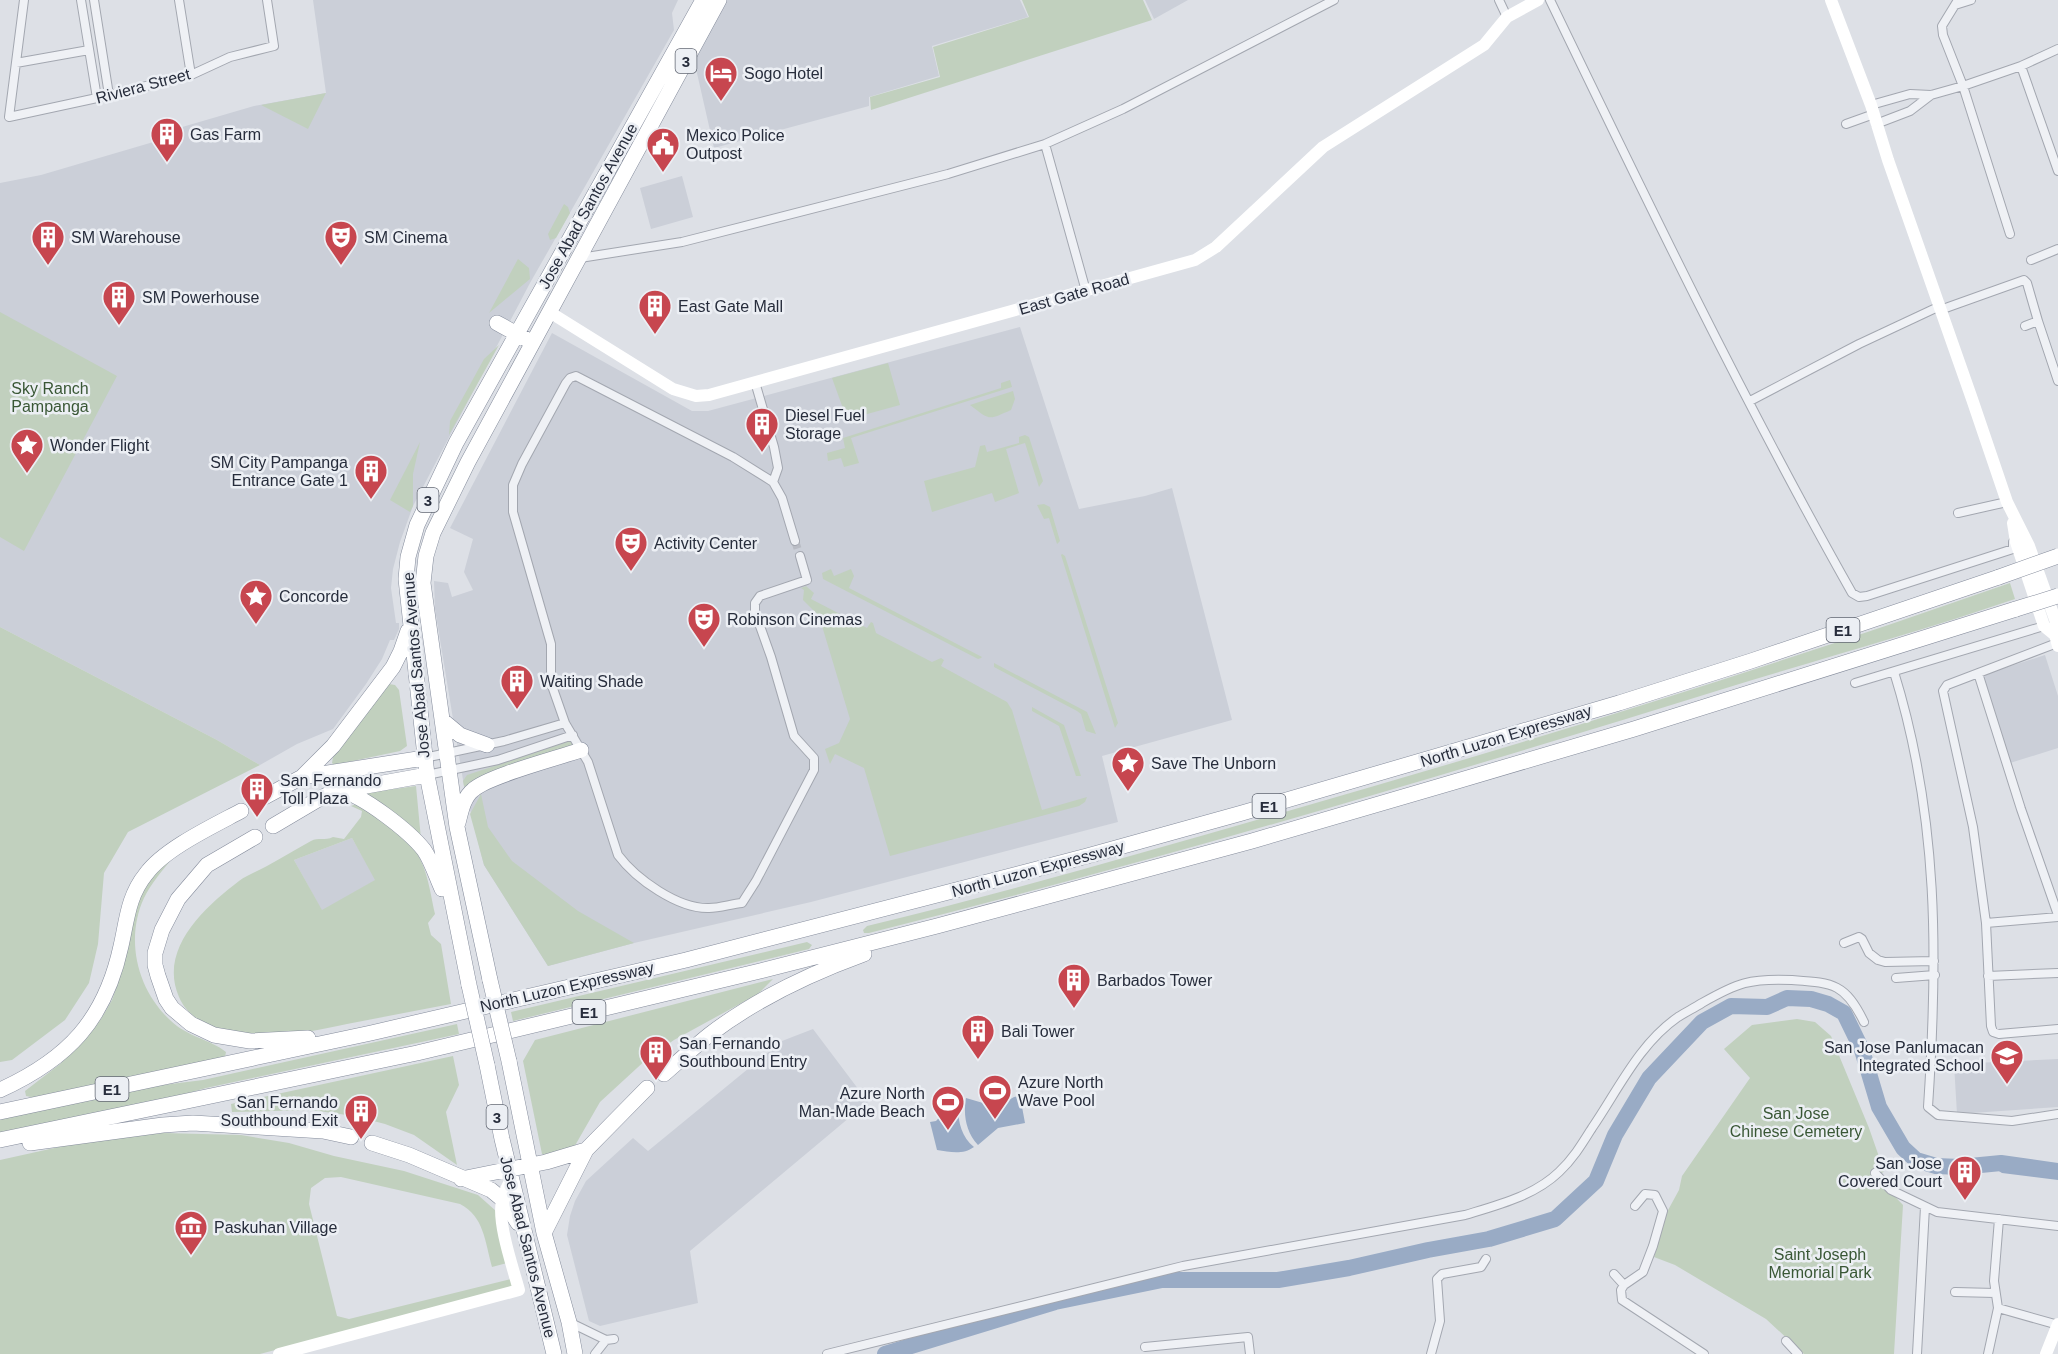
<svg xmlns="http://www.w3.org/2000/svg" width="2058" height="1354" viewBox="0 0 2058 1354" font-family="Helvetica,sans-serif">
  <rect width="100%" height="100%" fill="#dde0e6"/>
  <path fill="#cbcfd8" d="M313 0H678L672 13 674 30 530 283 413 506 400 542 393 569 391 588 396 623H399V629L394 640H390L382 659 366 684 333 729 297 744 260 765 217 740 0 627V183L41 175 167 138 172 130 254 106 326 93Z
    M726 0H1020L1028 17 932 46 939 76 869 97V106L714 148 694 60Z
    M1145 0H1188L1154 19Z
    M682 176 693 217 651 229 640 188Z
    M1020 327 1079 509 1145 496 1172 488 1232 720 1102 756 1118 822 811 902 634 943 548 966 484 865 464 786 435 609 434 581 448 583 452 597 473 590 464 572 473 539 450 528 552 333 692 411H708Z
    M2045 655 2058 696V748L2010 763 1980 676Z
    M352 838 376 880 322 911 294 860Z
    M813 1029 868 1102 690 1251 698 1303 600 1326 589 1321 567 1235 570 1216 575 1201 586 1181 633 1138 648 1151 782 1041Z
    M2058 1059V1107L1957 1114 1954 1064Z"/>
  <path fill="#c1d0be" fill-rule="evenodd" d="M1022 0H1143L1152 20 871 110 870 97 940 77 933 47 1029 17Z
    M326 93 308 129 261 105Z
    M564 204 568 207 570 213 556 238 550 240 548 234Z
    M518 259 529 268 530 279 489 313Z
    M0 312 117 376 24 551 0 537Z
    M499 345 449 435 450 421 484 359Z
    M888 363 900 405 849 419 845 414 832 378Z
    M1010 380 1012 387 851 438 859 463 844 467 841 458 828 461 827 453 845 448 843 438 1001 388V383Z
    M1013 391 1015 399 1011 410C988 420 991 421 970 405Z
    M1025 435 1029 437 1043 481 1039 487 1025 443 1006 449 1019 493 995 502 992 493 932 512 924 481 975 467 980 446 985 445 987 452 1019 443V437Z
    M420 442 413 474V506L410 512 390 500Z
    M1044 504 1050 507 1060 541 1057 544 1049 518 1044 519 1037 505Z
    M1062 554 1065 556 1118 723 1115 728 1061 555Z
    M831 569 834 576 851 569 854 576 849 588 982 657 981 658 978 659 823 579 822 573Z
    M2010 583 2015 599C1919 632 1820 659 1723 689 1440 777 1156 861 869 933H864L863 930 867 926C1001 894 1134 855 1267 817 1517 746 1765 669 2010 583Z
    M806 586 814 593 811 599 867 628 871 622 873 623 876 633 932 662 941 658 944 660 941 666 1007 702 1012 710 1042 810 1087 797 1085 802 1079 806 890 856 864 768 835 754 830 764 825 749 839 743 850 719 819 616 803 600 804 590 801 588Z
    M0 627 217 740 260 765 128 832 104 873 98 944 89 983 65 1020 12 1060 0 1062Z
    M994 663 1087 712 1096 734 1086 731 1081 714 1077 711 994 667Z
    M389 684 395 685 399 690 407 746 400 751 334 765 332 763 333 757Z
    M1032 707 1064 725 1081 776H1076L1059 726 1032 711Z
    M570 741H573L574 745 466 788 464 786 463 781 467 775Z
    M416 786 421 839 365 793Z
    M481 794 488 827 512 861 578 911 634 943 548 966 484 865 470 814Z
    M359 803C376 816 395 829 410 844 427 862 430 892 435 914L428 923 431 935 441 944 451 1004C416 1011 382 1017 347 1024 318 1030 282 1038 252 1035 225 1033 191 1025 179 997 158 949 205 907 239 881 247 875 258 871 267 866 282 858 296 849 311 841 318 837 325 841 333 837L344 839 361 817 362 811 351 806ZM352 838 375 880 322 910 294 860Z
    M171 860C161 872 151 884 144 898 125 939 137 989 170 1020 187 1037 210 1039 226 1052L225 1057 36 1098 26 1096 25 1091 60 1064 82 1043 101 1019 112 1000 122 971 130 930 145 883Z
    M807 942 812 945 809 949 513 1021 511 1012Z
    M773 979 758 994 674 1040 649 1057 600 1102 573 1149 548 1156 542 1154 523 1061 535 1040Z
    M1797 1019 1815 1022 1831 1036 1869 1128 1884 1171 1877 1178 1903 1205 1894 1354H1804L1766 1319 1675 1265 1654 1257 1667 1212 1679 1190 1682 1176 1750 1078 1724 1049 1752 1025Z
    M457 1024 459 1034 206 1088 136 1108 0 1136V1117L139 1088 203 1080Z
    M453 1056 459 1085 446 1112 457 1165 414 1135 385 1124 354 1116 311 1110 232 1112 231 1104Z
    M163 1133 241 1135 289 1143 334 1156 404 1171 478 1195 496 1211 507 1263 492 1267C485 1242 484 1216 460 1204L341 1177 325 1178 311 1188 309 1204 337 1316 349 1319 511 1279 512 1287 260 1354H0V1160L86 1141Z"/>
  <path fill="#99abc5" d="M1020 1096 1025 1123 998 1128 978 1145C966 1132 963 1115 966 1098L983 1103 995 1099 1007 1101 1014 1097Z
    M954 1105 958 1107C958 1122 962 1138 974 1147 963 1155 950 1152 937 1150L930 1122 936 1121 949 1107Z
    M1994 1156 2058 1164V1180L2002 1173 1994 1168Z"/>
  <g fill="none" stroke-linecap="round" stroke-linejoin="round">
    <path stroke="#99abc5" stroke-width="16" d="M885 1354 1055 1302 1162 1280H1278L1349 1268 1428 1250 1489 1239 1555 1219 1596 1181 1615 1135 1649 1078 1702 1022 1731 1006 1767 1007 1787 998 1811 999 1828 1004 1844 1013 1862 1050 1879 1107 1903 1148 1916 1160 1936 1166 1960 1167 2001 1163 2058 1171"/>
    <path stroke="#b9bcc4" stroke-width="8" stroke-dasharray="8 4" stroke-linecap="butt" d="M795 541 800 556"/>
    <defs>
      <path id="street" d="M24 0 9 117 97 98 191 75 230 57 274 46 267 0
        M81 0 97 98
        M94 0 109 95
        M179 0 191 75
        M1499 0 1507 17
        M1550 0C1646 199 1743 400 1852 593L1859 597 1867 596 2013 549V542
        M1958 0 1942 26 1943 35 1963 86 2010 234
        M1955 5 1971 0
        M16 63 89 50
        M2021 66 2058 171
        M1871 105 1910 94 1931 95 1963 86 2021 66 2058 49
        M1846 124 1874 114
        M1876 124 1910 111 1931 95
        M1045 144 1086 291
        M580 258 682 242 948 174 1045 144 1123 109 1334 0
        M2031 260 2058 249
        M1940 310 2024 280 2027 283 2038 321 2025 326
        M2038 321 2058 381
        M755 382 774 447 778 468 773 482
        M1750 401 1859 344 1938 307
        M1958 513 2007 502
        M795 541 782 498 773 482 733 457 576 376 570 378 566 383 522 464 513 485V512L551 644V683L565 723 588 762 618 855C636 879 678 909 709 908 720 908 731 904 742 903L756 881 814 770V758L794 736 771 657 755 612V603L760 596 807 580 800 556
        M2057 643 1947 685 1943 691 1973 827 1986 923 1991 1026 1993 1032 1999 1034 2058 1029
        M1894 672C1939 817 1938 958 1928 1107L1938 1115 2012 1121 2058 1114
        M1978 673 2021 809 2058 915
        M1855 683 2044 626
        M424 758 504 741 565 723
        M427 775 498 760 573 735
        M1986 923 2058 917
        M1844 943 1859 937 1862 939 1869 953 1878 960 1885 962 1934 961
        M1988 976 2058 973
        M1896 978 1935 975
        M1875 1173 1891 1190 1937 1212 2058 1226
        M1635 1206 1645 1194 1655 1195 1663 1211 1653 1246 1643 1272 1624 1285 1621 1290 1622 1300 1704 1354
        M1614 1274 1624 1285
        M1955 1292 1995 1293
        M1998 1308 1994 1281 1999 1219
        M569 1322 606 1340 614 1339
        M1786 1341 1798 1354
        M1145 1347 1248 1337 1250 1354
        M595 1354 606 1340
        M827 1354 1183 1266 1465 1215C1498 1205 1534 1196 1559 1172 1573 1159 1582 1144 1592 1128 1618 1090 1639 1044 1678 1017 1686 1012 1694 1008 1702 1003 1737 983 1750 978 1792 980 1833 983 1845 983 1864 1022
        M1431 1354 1440 1321 1437 1279 1442 1274 1481 1267 1486 1259
        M1917 1354 1925 1207
        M1988 1354 1998 1308 2058 1325"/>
      <path id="highway" d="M497 323 526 339
        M442 720 460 735 487 745
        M302 777 424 758
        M340 790C364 796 409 831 424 850 432 862 436 876 442 889
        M259 800 302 777 333 746 393 667 401 651 408 631
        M458 823C461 812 463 798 473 790 488 776 558 758 581 750
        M273 826 317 800 333 792 427 775
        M255 837 207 865 178 899 162 930 155 953V965L158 976 166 999 172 1008 191 1024 214 1035 250 1041 308 1038
        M490 980 457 827 423 583 426 556 433 533 468 462 719 0
        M469 985 427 775 406 579 408 557 417 525 456 443 703 0
        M509 1061 544 1233 569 1322 575 1354
        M487 1065 502 1139 554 1354
        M664 1074C679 1061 694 1047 709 1035 756 999 809 974 864 954
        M0 1090C68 1059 105 1020 121 946 127 920 128 896 146 874 164 849 213 826 241 811
        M0 1112 371 1033 686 960 1087 856 1242 813 1619 703 1751 661 1999 577
        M0 1140 417 1053 760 971 937 926 1252 841 1454 782 1634 729 2016 609
        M30 1143 163 1125 193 1123 323 1131 351 1137
        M372 1143 409 1155 491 1190 502 1199 518 1223
        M461 1179 546 1162 586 1150
        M544 1233 586 1150 647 1088"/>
    </defs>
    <use href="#street" stroke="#a3a7b0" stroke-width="10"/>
    <use href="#highway" stroke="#858c9c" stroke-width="16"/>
    <use href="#street" stroke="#eff1f5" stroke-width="8"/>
    <path stroke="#fff" stroke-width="12" d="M1831 0 1871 105 1888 160 1972 399 2007 502 2029 546 2056 622 2055 635 2058 646
      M551 313 673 389 696 396 709 395 1195 260 1216 247 1323 147 1484 45 1507 17 1538 0
      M2013 523 2016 542 2044 626 2055 635
      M279 1354 519 1290C513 1268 497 1222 502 1201 503 1193 508 1186 511 1179
      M2046 1354 2058 1324"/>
    <use href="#highway" stroke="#fff" stroke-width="15"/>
    <defs>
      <path id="highway-bridge" d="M1999 577 2058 556
        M2016 609 2058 596
        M490 980 509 1061
        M469 985 487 1065"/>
    </defs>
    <use href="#highway-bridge" stroke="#858c9c" stroke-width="16" stroke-linecap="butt"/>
    <use href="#highway-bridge" stroke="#fff" stroke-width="15"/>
  </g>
  <defs>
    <symbol id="hotel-pin" viewBox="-11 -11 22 30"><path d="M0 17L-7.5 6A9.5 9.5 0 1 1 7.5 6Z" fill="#c7464f" stroke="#eceff4"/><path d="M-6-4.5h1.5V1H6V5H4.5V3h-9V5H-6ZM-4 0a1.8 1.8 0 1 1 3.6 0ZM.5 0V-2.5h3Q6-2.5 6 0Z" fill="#fff"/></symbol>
    <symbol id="building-pin" viewBox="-11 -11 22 30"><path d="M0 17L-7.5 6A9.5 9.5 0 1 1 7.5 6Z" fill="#c7464f" stroke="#eceff4"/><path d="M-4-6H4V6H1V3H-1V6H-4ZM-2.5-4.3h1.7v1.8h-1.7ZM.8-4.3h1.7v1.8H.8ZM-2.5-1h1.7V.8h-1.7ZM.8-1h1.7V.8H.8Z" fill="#fff"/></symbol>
    <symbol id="civic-pin" viewBox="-11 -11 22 30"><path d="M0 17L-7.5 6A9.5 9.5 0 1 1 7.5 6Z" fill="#c7464f" stroke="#eceff4"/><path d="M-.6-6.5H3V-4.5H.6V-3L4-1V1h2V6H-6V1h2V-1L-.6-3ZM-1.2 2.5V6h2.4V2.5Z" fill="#fff"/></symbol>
    <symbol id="theatre-pin" viewBox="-11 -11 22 30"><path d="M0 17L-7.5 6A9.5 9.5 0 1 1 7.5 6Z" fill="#c7464f" stroke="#eceff4"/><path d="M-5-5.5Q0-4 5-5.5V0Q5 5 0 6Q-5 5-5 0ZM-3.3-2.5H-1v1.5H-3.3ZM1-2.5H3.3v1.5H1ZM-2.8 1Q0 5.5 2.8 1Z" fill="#fff"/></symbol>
    <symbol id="sight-pin" viewBox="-11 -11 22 30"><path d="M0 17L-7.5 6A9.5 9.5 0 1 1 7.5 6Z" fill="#c7464f" stroke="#eceff4"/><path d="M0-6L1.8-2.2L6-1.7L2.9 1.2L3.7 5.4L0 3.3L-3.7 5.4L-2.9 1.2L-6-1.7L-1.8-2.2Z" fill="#fff"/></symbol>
    <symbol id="school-pin" viewBox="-11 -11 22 30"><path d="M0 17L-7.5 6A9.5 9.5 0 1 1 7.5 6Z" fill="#c7464f" stroke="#eceff4"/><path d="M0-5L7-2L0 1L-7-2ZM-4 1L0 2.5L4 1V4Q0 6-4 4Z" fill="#fff"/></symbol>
    <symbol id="stadium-pin" viewBox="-11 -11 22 30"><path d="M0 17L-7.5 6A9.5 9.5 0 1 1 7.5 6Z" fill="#c7464f" stroke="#eceff4"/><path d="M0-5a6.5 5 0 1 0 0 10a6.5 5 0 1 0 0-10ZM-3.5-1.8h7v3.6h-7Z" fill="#fff"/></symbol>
    <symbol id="museum-pin" viewBox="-11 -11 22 30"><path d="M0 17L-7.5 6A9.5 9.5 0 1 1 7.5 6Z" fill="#c7464f" stroke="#eceff4"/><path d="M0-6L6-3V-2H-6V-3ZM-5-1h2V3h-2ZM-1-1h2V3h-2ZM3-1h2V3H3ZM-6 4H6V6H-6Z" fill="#fff"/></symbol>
  </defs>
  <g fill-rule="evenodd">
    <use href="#hotel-pin" x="702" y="54" width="38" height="52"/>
    <use href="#building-pin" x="148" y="115" width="38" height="52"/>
    <use href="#civic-pin" x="644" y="125" width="38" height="52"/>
    <use href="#building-pin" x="29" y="218" width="38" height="52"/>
    <use href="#theatre-pin" x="322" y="218" width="38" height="52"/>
    <use href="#building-pin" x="100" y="278" width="38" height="52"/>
    <use href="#building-pin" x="636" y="287" width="38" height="52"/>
    <use href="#building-pin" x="743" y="405" width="38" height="52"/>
    <use href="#sight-pin" x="8" y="426" width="38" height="52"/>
    <use href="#building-pin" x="352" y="452" width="38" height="52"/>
    <use href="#theatre-pin" x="612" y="524" width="38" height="52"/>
    <use href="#sight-pin" x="237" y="577" width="38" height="52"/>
    <use href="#theatre-pin" x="685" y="600" width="38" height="52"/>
    <use href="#building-pin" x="498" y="662" width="38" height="52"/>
    <use href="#sight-pin" x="1109" y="744" width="38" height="52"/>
    <use href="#building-pin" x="238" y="770" width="38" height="52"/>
    <use href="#building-pin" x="1055" y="961" width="38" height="52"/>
    <use href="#building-pin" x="959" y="1012" width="38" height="52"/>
    <use href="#building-pin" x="637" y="1033" width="38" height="52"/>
    <use href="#school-pin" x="1988" y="1037" width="38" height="52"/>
    <use href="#stadium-pin" x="976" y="1072" width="38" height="52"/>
    <use href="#stadium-pin" x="929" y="1083" width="38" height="52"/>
    <use href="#building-pin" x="342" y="1092" width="38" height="52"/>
    <use href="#building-pin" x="1946" y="1153" width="38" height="52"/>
    <use href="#museum-pin" x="172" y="1208" width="38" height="52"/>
  </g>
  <g text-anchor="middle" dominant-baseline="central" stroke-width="5" stroke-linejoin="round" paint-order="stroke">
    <g fill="#eceff4" stroke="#626773" stroke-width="1.5">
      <rect x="675.5" y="49" width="21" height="24" rx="4.5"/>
      <rect x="417.5" y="488" width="21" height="24" rx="4.5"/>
      <rect x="1826.5" y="618" width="33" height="24" rx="4.5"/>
      <rect x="1252.5" y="794" width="33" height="24" rx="4.5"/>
      <rect x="572.5" y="1000" width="33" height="24" rx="4.5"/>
      <rect x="95.5" y="1077" width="33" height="24" rx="4.5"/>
      <rect x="486.5" y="1105" width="21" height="24" rx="4.5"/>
    </g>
    <g font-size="15" font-weight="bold" fill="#272d3c">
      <text x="686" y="61">3</text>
      <text x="428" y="500">3</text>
      <text x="1843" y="630">E1</text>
      <text x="1269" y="806">E1</text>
      <text x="589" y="1012">E1</text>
      <text x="112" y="1089">E1</text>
      <text x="497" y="1117">3</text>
    </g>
    <g font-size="16" fill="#272d3c" stroke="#eceff4" text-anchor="start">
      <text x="744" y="73">Sogo Hotel</text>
      <text x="190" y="134">Gas Farm</text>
      <text x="686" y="135">Mexico Police<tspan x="686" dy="18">Outpost</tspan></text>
      <text x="71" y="237">SM Warehouse</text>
      <text x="364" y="237">SM Cinema</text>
      <text x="142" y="297">SM Powerhouse</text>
      <text x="678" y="306">East Gate Mall</text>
      <text x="785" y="415">Diesel Fuel<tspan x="785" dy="18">Storage</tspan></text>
      <text x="50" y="445">Wonder Flight</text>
      <text x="348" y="462" text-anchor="end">SM City Pampanga<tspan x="348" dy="18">Entrance Gate 1</tspan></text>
      <text x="654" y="543">Activity Center</text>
      <text x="279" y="596">Concorde</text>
      <text x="727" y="619">Robinson Cinemas</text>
      <text x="540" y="681">Waiting Shade</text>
      <text x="1151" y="763">Save The Unborn</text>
      <text x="280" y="780">San Fernando<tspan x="280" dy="18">Toll Plaza</tspan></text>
      <text x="1097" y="980">Barbados Tower</text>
      <text x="1001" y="1031">Bali Tower</text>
      <text x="679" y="1043">San Fernando<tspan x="679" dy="18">Southbound Entry</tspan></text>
      <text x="1984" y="1047" text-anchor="end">San Jose Panlumacan<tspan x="1984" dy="18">Integrated School</tspan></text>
      <text x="1018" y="1082">Azure North<tspan x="1018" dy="18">Wave Pool</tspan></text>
      <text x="925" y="1093" text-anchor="end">Azure North<tspan x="925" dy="18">Man-Made Beach</tspan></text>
      <text x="338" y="1102" text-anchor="end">San Fernando<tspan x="338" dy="18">Southbound Exit</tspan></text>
      <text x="1942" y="1163" text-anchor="end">San Jose<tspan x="1942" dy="18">Covered Court</tspan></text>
      <text x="214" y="1227">Paskuhan Village</text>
    </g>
    <g font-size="16" fill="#272d3c" stroke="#eceff4">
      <text transform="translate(143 86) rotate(-15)">Riviera Street</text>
      <text transform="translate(588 206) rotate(-61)">Jose Abad Santos Avenue</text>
      <text transform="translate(1074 294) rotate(-16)">East Gate Road</text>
      <text transform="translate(416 665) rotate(-95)">Jose Abad Santos Avenue</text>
      <text transform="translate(1506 736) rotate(-17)">North Luzon Expressway</text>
      <text transform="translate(1038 869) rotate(-15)">North Luzon Expressway</text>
      <text transform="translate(567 987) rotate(-13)">North Luzon Expressway</text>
      <text transform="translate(528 1247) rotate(76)">Jose Abad Santos Avenue</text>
    </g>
    <g font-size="16" fill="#395735" stroke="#eceff4">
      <text x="50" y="388">Sky Ranch<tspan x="50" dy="18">Pampanga</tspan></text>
      <text x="1796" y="1113">San Jose<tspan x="1796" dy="18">Chinese Cemetery</tspan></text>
      <text x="1820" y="1254">Saint Joseph<tspan x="1820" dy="18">Memorial Park</tspan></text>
    </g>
  </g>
</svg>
